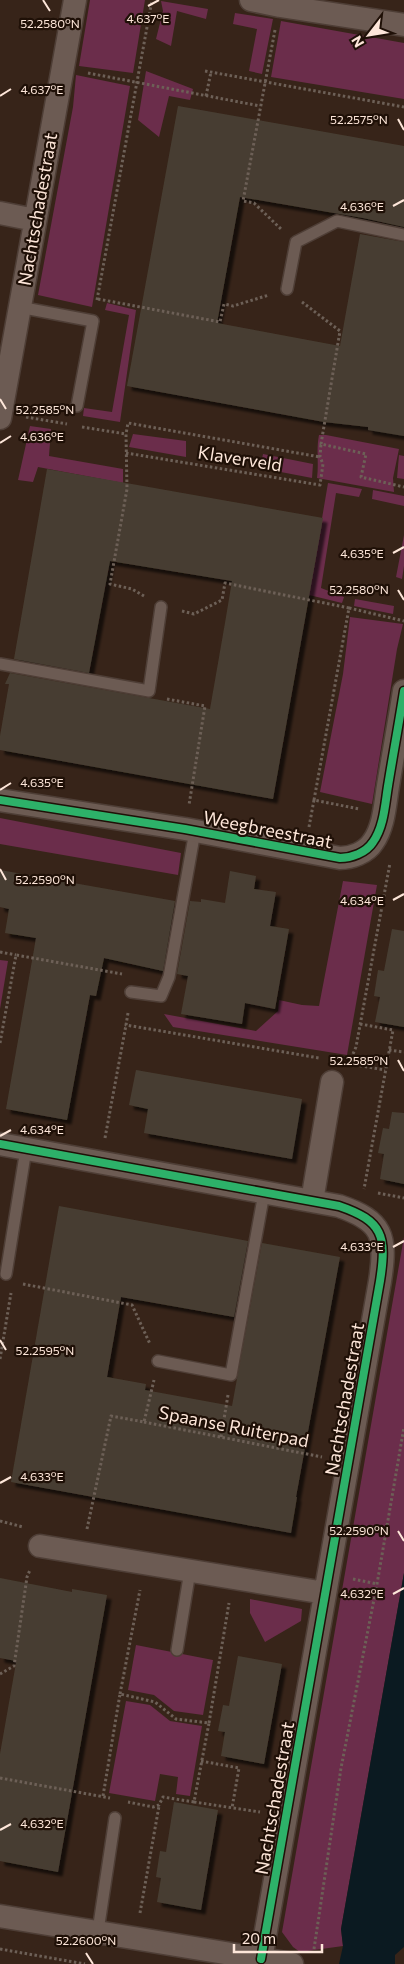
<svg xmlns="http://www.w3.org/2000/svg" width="404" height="1964" viewBox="0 0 404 1964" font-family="Commissioner,sans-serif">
  <defs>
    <filter id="shadow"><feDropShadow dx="4.5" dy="4.5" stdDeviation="1" flood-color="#0009"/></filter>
  </defs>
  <rect width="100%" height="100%" fill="#372419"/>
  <path fill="#6b2d4b" d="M90 0H145L133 73 79 66Z
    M161 1 208 9 206 19 177 11 171 46 156 39 163 11Z
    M235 13 273 19 262 74 249 71 257 29 233 24Z
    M281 21 404 43V99L271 77Z
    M146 71 193 89 190 100 169 96 159 137 138 120Z
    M76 75 130 86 92 307 38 295 73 107Z
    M107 303 136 310 120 422 83 416 84 408 112 412 129 315 105 310Z
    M30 426 51 429 49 456 123 469V483L38 467 33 482 18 480Z
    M133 434 186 441V457L129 447Z
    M319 435H326L399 449 393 478 394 492 317 478C319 463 316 450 319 435Z
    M263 454 313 464 312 478 260 468Z
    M399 455 404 456V479L397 478Z
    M328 483 362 489 359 497 336 493 321 588 344 597 342 603 309 595Z
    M373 490 404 496V506L372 499Z
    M404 535V566L402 579 396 577Z
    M355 599 394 606 393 614 354 606Z
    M350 617 403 624 397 649 372 804 320 792 343 674Z
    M0 818 181 853 178 875 0 844Z
    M343 881 377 885 347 1055 173 1027 164 1014 256 1031 278 1011 279 1000 302 1005 319 1006Z
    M0 960 8 961 0 1009Z
    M404 1237V1573L341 1929 343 1946 300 1952 293 1947 282 1932Z
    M250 1599 302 1609 301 1621 265 1642 250 1613Z
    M136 1645 213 1660 203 1715 174 1711 154 1695 128 1690Z
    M126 1701 150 1705 170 1721 202 1726 190 1796 176 1794 178 1777 160 1774 155 1801 109 1793Z"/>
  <path fill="#0b1a21" d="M404 1573V1947L395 1955V1964H339L343 1946 341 1929Z"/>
  <path fill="#473e32" filter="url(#shadow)" d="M178 106 404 146V227L363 218 240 197 217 323 340 346 360 234 404 242V436L368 430V427L324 422 127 386Z
    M47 469 323 518 273 799 0 750V736L9 684H5L10 673 210 709 225 623 232 581 110 561 89 673 14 659Z
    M0 870 175 901 163 971 104 958 96 996 90 995 67 1120 6 1109 36 938 5 933 9 909 0 907Z
    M230 871 256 876 254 889 276 892 270 926 289 929 275 1009 245 1003 242 1024 181 1014 188 976 177 974 190 901 201 902V899L225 903Z
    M392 929 404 931V1027L375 1022 380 997 374 996 378 970 384 971Z
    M136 1070 302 1099 292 1159 144 1133 148 1109 129 1105Z
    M392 1112 404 1113V1184L380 1179 384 1154 378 1153 383 1128 389 1129Z
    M59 1206 248 1241 234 1317 121 1297 107 1377 146 1384 145 1390 232 1406 262 1243 340 1257 296 1497H297L291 1533 11 1482Z
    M0 1578 72 1592V1589L107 1595 58 1872 0 1861V1754L16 1663V1661L0 1658Z
    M238 1656 282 1664 264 1764 221 1756 225 1732 218 1731 223 1705 229 1706Z
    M174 1802 218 1810 201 1910 157 1902 161 1878 156 1877 160 1851 166 1852Z"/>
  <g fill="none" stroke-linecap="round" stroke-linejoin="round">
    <defs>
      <path id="lane" d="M287 289 296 242 337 221 404 235
        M19 307 93 321 77 406
        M0 664 149 691 161 607
        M131 992 161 996 169 977 195 831
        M6 1274 26 1149
        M158 1361 231 1375 264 1193
        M177 1650 190 1571
        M98 1931 115 1818"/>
      <path id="street" d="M251 0 280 6 404 25
        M0 213 35 220
        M0 418 75 0
        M0 800 185 829 340 858C351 858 366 853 373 842 384 827 385 804 388 786 393 755 399 723 404 691
        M0 1144 339 1206C383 1221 387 1236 380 1281L261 1959
        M312 1201 332 1082
        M40 1546 325 1593
        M0 1916 292 1964"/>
    </defs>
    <use href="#lane" stroke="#4e3e36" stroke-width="14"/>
    <use href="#street" stroke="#4e3e36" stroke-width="25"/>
    <path stroke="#6d6057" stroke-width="3" stroke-dasharray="2.5 2.5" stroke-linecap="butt" d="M275 30 243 201 254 203 282 230
      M205 71 404 107
      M88 73 260 106
      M206 96 211 72
      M98 299 220 322 224 304 233 306 269 295
      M97 300 152 0
      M302 302 340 331 321 444 366 454 361 477 404 487
      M26 417 67 424
      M82 427 126 434
      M126 453 320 485 323 464 320 457 321 444
      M144 596 132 589 110 584 127 489 126 434 128 423 320 457
      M349 608 404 621
      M182 611 194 614 222 600 225 583 349 608 314 800 359 809
      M167 699 205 706 189 805
      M309 827 314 800
      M0 952 16 955
      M128 1013 126 1025 319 1058
      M360 1024 393 1030 364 1189
      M0 1043 16 955 122 974
      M389 1050 404 1052
      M349 1063 356 1047 390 863
      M350 1064 385 1070
      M105 1138 126 1025
      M378 1193 404 1198
      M23 1284 132 1305 150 1344
      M0 1359 11 1293
      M144 1422 322 1457
      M221 1437 228 1395
      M0 1521 23 1527
      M87 1529 111 1416 144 1422 154 1380
      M353 1579 377 1584
      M0 1674 14 1666 27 1577 30 1570
      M120 1694 140 1590
      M209 1723 229 1603
      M201 1761 239 1768 232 1808
      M0 1778 110 1798
      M103 1796 120 1694 155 1702 176 1719 209 1723 194 1802 163 1797 159 1805 153 1807 128 1802
      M194 1802 260 1812
      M140 1913 159 1806
      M0 1949 85 1964
      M314 1949 341 1768 377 1584 404 1427"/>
    <use href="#lane" stroke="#6c5b53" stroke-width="11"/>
    <use href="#street" stroke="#6c5b53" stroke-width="22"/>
    <defs>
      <path id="cycleway" d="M0 800 185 829 340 858C351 858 366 853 373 842 384 827 385 804 388 786 393 755 399 723 404 691
        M0 1144 339 1206C383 1221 387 1236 380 1281L261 1959"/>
    </defs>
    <use href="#cycleway" stroke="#1f1007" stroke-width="11"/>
    <use href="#cycleway" stroke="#2db169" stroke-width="8"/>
  </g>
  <path fill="none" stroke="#fde6d9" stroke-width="2" d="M43 0 50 11M148 6 159 0M0 96 11 89M398 119 404 130M393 206 404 200M0 399 6 409M0 443 11 436M393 553 404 547M398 590 404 600M0 790 11 783M0 869 6 880M393 900 404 894M398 1060 404 1071M0 1136 11 1130M393 1247 404 1241M0 1340 6 1350M0 1483 11 1477M398 1531 404 1541M393 1594 404 1588M0 1830 11 1824M86 1953 93 1964"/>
  <g text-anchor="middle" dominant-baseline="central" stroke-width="4.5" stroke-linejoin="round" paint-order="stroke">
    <g font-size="18" fill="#fde6d9" stroke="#1f1007">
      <text transform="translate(37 209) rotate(-80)">Nachtschadestraat</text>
      <text transform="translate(240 458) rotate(9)">Klaverveld</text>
      <text transform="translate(268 829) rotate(11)">Weegbreestraat</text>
      <text transform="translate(344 1399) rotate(-80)">Nachtschadestraat</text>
      <text transform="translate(234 1426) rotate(11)">Spaanse Ruiterpad</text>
      <text transform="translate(274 1798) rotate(-80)">Nachtschadestraat</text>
    </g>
  </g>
  <g font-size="12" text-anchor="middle" fill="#fde6d9" stroke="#1f1007" stroke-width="4.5" stroke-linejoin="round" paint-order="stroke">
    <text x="148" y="23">4.637°E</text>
    <text x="50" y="28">52.2580°N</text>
    <text x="42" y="94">4.637°E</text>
    <text x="359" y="124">52.2575°N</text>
    <text x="362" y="211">4.636°E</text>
    <text x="45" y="414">52.2585°N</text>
    <text x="42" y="441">4.636°E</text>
    <text x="362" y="558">4.635°E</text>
    <text x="359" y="594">52.2580°N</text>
    <text x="42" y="787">4.635°E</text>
    <text x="45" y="884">52.2590°N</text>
    <text x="362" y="905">4.634°E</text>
    <text x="359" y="1065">52.2585°N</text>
    <text x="42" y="1134">4.634°E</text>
    <text x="362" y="1251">4.633°E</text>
    <text x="45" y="1355">52.2595°N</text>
    <text x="42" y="1481">4.633°E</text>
    <text x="359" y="1535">52.2590°N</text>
    <text x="362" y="1598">4.632°E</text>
    <text x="42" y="1828">4.632°E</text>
    <text x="86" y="1945">52.2600°N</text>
  </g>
  <g transform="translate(369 35) rotate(239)" stroke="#1f1007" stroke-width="4" paint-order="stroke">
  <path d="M0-4L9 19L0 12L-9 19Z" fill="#fde6d9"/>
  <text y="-8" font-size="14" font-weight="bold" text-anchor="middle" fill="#fde6d9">N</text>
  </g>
  <path d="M234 1944v8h88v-8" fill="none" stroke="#fde6d9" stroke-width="2.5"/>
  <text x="242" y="1944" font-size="15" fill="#fde6d9" stroke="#1f1007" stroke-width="4" paint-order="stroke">20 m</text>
</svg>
